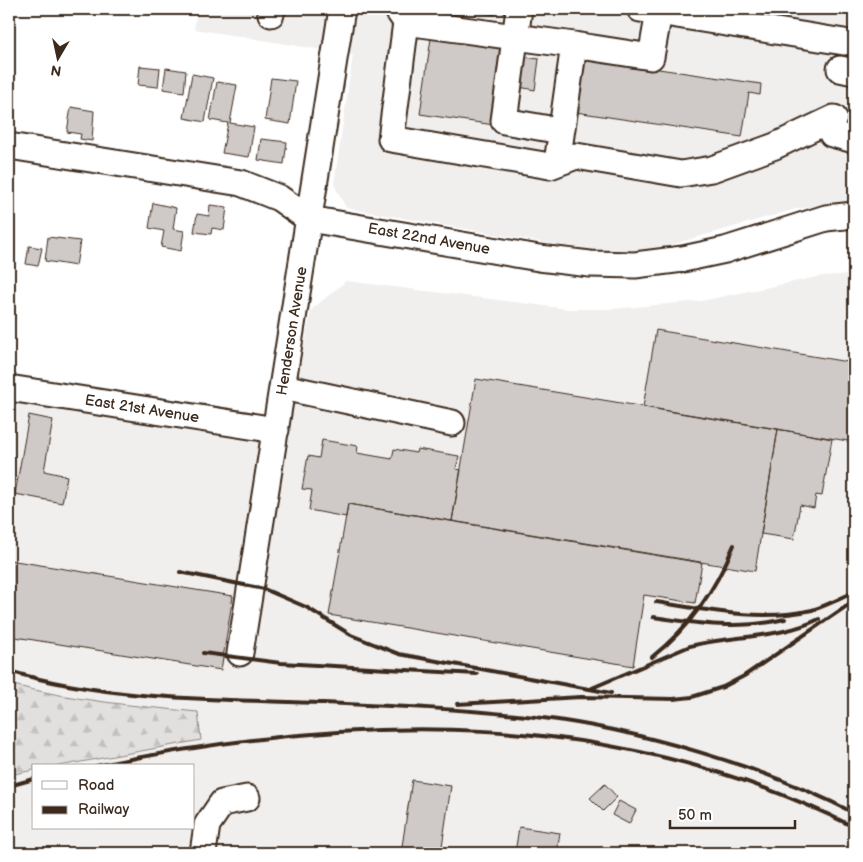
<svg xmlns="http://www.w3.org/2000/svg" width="863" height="862" viewBox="0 0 863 862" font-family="'Balsamiq Sans',sans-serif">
  <defs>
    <pattern id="forest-firs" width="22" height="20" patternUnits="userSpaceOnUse" patternTransform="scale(1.25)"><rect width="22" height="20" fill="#e2e0de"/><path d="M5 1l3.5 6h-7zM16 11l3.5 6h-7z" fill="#c3c0be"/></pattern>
  </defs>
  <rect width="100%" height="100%" fill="#fff"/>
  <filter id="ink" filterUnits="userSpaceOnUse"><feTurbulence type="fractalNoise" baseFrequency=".02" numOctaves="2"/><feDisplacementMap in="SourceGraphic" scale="10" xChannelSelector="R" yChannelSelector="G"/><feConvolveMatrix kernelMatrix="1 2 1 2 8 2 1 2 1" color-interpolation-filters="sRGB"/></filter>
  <g filter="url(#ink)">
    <path fill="#f1efee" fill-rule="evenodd" d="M197 9H854V201L796 209 649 251 604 253 346 208 334 184 353 55 194 29Z
      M854 274V853H9V401L286 444 311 310 346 281 569 309H612L701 301 822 276ZM34 766H194V828H34Z"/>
    <path fill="url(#forest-firs)" stroke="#8e857e" d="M9 684C71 700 134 706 198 712L201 740 59 766H34V770L9 775Z"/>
    <path fill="#cfcac7" stroke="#3b2a1e" d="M456 9H496L495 15Z
      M431 38 505 49 494 125 420 114Z
      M524 57 539 59 535 90 519 87Z
      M577 57 761 84 760 95 749 93 742 137 569 111Z
      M140 66 160 68 158 87 138 85Z
      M166 68 186 71 184 92 163 89Z
      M192 74 213 78 205 122 184 118Z
      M271 78 296 81 290 124 265 120Z
      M217 82 237 85 230 123 254 127 249 157 222 153 228 123 210 120Z
      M71 107 94 111 92 141 80 139 81 134 67 132Z
      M261 139 287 142 284 164 258 160Z
      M153 203 176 208 173 229 184 231 181 251 161 247 164 231 149 228Z
      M210 205 227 207 224 230 212 228 211 234 194 232 197 214 209 216Z
      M48 237 80 241 76 266 45 261Z
      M29 246 42 248 38 266 26 264Z
      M656 330 854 363V442L643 407Z
      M476 379 778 429 755 571 452 521Z
      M29 415 53 420 44 471 67 476 62 503 15 494Z
      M778 429 832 439 822 496 816 495 814 508 800 505 794 539 761 534Z
      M322 440 358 446 357 453 392 459 394 449 416 453 417 449 459 456 456 469 461 470 452 521 348 504 346 517 309 510 312 490 302 489 308 456 319 458Z
      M348 504 702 563 695 603 644 595 633 666 329 615Z
      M9 560 233 596 221 670 9 636Z
      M412 780 451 786 441 853H401Z
      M605 784 617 797 603 811 590 798Z
      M619 801 636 810 629 824 612 815Z
      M519 827 560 833 557 853H515Z"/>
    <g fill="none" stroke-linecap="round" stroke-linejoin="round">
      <defs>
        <path id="minor" d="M397 9 406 22 391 139 550 166 576 156 681 174 712 169 775 146 834 118
          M519 9 504 121 561 131
          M640 9 844 42
          M271 14 272 9
          M406 22 574 45 557 163
          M574 45 651 57 659 12
          M840 69 854 72
          M832 134 854 140
          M9 146 241 183 279 198 309 219 539 258 590 264 635 265 683 259 725 250 826 218 854 215
          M283 387 452 423
          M9 388 276 430
          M240 653 342 9
          M203 853 207 825 222 803 247 798"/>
      </defs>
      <use href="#minor" stroke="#3b2a1e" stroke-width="29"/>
      <use href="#minor" stroke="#fff" stroke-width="25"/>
      <path stroke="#3b2a1e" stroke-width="4" d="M180 572 264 589 306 607 351 635 399 654 611 693
        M656 602C707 610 761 622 812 610 826 606 841 598 854 592
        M653 617C699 624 740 630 785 619
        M203 653 281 663 477 674
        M652 657C691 626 715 590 734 545
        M9 671C110 701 218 699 323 703 394 706 465 709 535 717 637 729 763 766 854 813
        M592 688 690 646C733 635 779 639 819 619
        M457 704 581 697 673 699 692 697 723 687 744 676 854 601
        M96 766C355 712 613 706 854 827
        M9 786 34 779"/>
    </g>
  </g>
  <g text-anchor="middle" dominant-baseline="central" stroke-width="4.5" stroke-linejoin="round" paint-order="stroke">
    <g font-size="15" fill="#3b2a1e" stroke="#fff">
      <text transform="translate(429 239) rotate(10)">East 22nd Avenue</text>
      <text transform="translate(292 331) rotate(-81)">Henderson Avenue</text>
      <text transform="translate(142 409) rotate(9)">East 21st Avenue</text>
    </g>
  </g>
  <rect width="863" height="862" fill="none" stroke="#fff" stroke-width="30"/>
  <rect x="15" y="15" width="833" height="832" fill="none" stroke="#3b2a1e" stroke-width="2" filter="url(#ink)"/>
  <rect x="32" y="764" width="162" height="65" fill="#ffffff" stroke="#b1aaa5"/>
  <rect x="42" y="781" width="25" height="8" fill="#ffffff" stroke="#b1aaa5"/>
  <text x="78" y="790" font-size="15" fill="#3b2a1e">Road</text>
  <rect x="42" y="806" width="25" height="8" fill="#3b2a1e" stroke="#b1aaa5"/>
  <text x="78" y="814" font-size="15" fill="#3b2a1e">Railway</text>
  <g transform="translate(58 58) rotate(189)" stroke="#ffffff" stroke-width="4" paint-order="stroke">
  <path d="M0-4L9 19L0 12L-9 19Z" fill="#3b2a1e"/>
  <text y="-8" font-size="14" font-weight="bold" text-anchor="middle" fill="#3b2a1e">N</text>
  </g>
  <path d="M670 820v8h125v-8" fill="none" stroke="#3b2a1e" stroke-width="2.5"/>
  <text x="678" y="820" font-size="15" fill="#3b2a1e" stroke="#ffffff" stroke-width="4" paint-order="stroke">50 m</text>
</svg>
